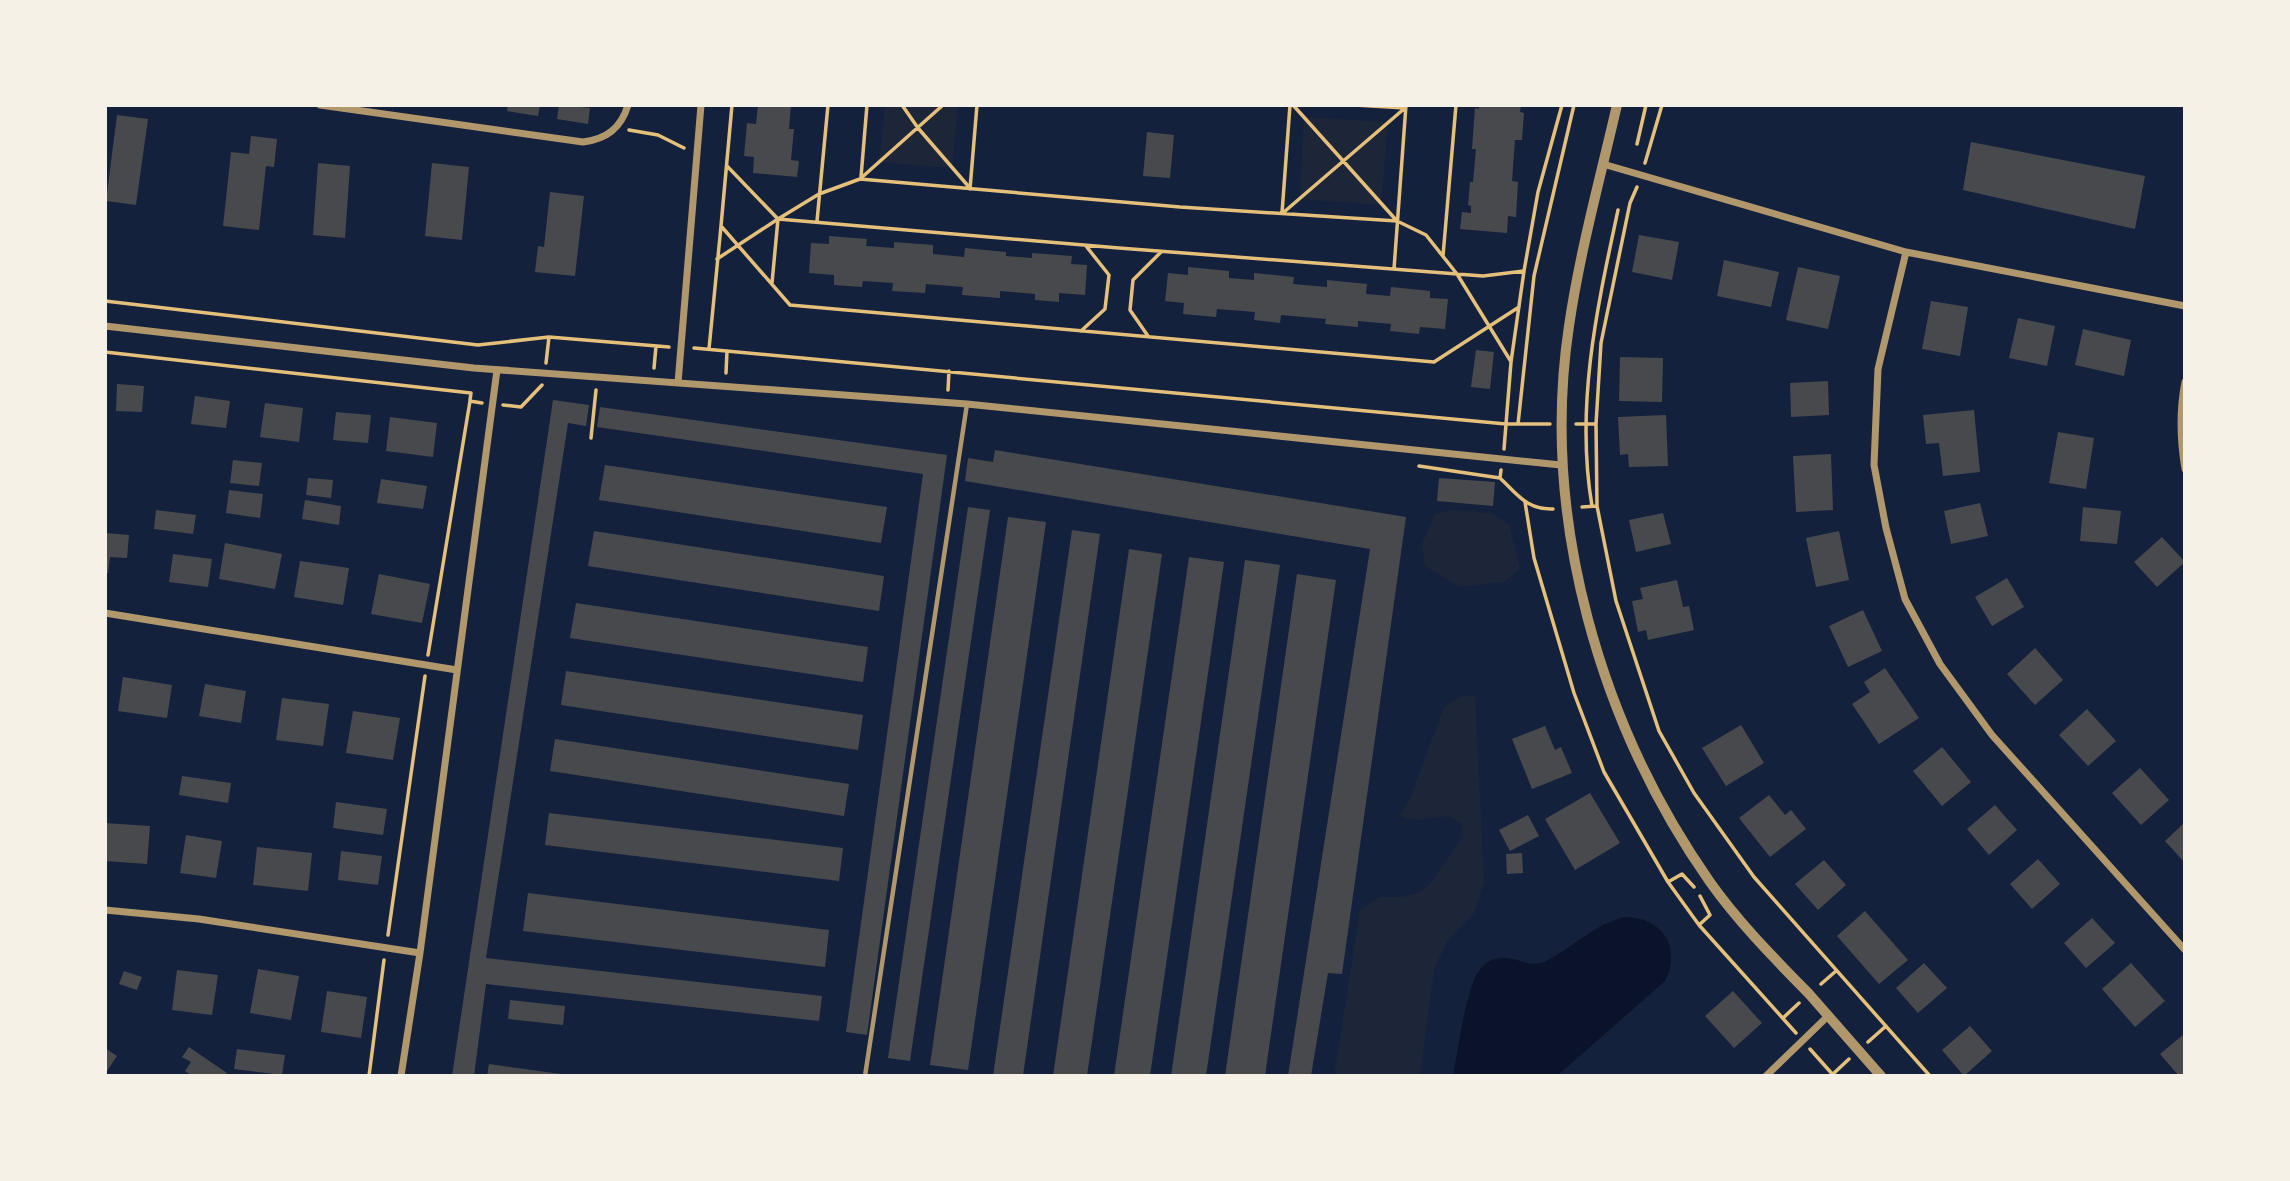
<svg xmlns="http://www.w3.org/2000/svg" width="2290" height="1181" viewBox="0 0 2290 1181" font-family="Mulish,sans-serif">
  <rect width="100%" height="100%" fill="#14213d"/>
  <path fill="#1d2539" d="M885 105H958L952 168 879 162Z
    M1304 117 1388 122 1381 205 1300 199Z
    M1453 510 1491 513 1509 525 1520 569 1504 582 1460 587 1425 566 1422 544 1435 514Z
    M1462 695 1475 696 1484 882 1474 913 1447 941 1434 970 1420 1076H1334L1360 910 1379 897H1402L1418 893 1429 885 1463 836 1461 824C1440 806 1426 828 1400 816L1410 798 1444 707Z"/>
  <path fill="#0b132b" d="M1625 917C1663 918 1682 947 1665 981L1557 1076H1453C1458 1051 1466 985 1481 968 1486 962 1492 959 1500 958 1517 956 1529 969 1546 961 1574 947 1594 924 1625 917Z"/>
  <path fill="#48494c" d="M508 105H540L538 116 507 111Z
    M559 105 590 108 588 124 557 119Z
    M758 105H791L789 129H794L791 160 799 161 797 177 753 173 754 157 744 156 747 123 756 124Z
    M1479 105H1521L1520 112 1524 113 1522 140H1515L1512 181 1518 182 1516 217 1508 216 1507 233 1460 229 1462 212 1471 213V206L1468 205 1470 182H1473L1476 149H1472L1475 108 1479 109Z
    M117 115 148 119 136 205 106 201Z
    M1147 132 1174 135 1170 178 1143 176Z
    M251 136 277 139 274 167 266 166 259 230 223 226 231 152 249 154Z
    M1971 142 2145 176 2135 229 1963 190Z
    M318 163 350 166 345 238 313 235Z
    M432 163 469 167 462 240 425 236Z
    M550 192 584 196 575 276 535 272 538 246 544 247Z
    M1639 235 1679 242 1672 280 1632 272Z
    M829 236 867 239 866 246 894 248V242L933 245V254L964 257 965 248 1006 252V256L1032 258V253L1072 256 1071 264 1087 265 1085 295 1059 293V302L1035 300V294L1000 291V298L962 295 963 287 926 284 925 293 892 291 893 283 863 281 862 287 834 285V275L809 273 811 243 829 244Z
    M1724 260 1779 272 1771 307 1717 296Z
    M1188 267 1229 271V278L1254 280V273L1294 277 1293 284 1327 287V280L1367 284 1366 294 1390 296 1391 287 1430 291V298L1448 299 1445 329 1420 327 1419 334 1390 331 1391 324 1358 321V327L1325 324 1326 319 1281 315 1280 323 1254 320 1255 312 1217 309 1216 317 1183 314 1184 303 1165 301 1168 273 1188 275Z
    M1798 267 1840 276 1828 329 1786 320Z
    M1931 301 1968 307 1960 356 1922 349Z
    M2018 318 2055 326 2047 366 2009 358Z
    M2083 329 2131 340 2124 376 2075 365Z
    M1476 350 1494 352 1490 389 1471 387Z
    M1620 357 1663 358 1662 402 1619 401Z
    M1828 381 1829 415 1791 417 1790 383Z
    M117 384 144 386 142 412 116 411Z
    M195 396 230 401 226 428 191 424Z
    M553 400 589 405 586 426 568 423 486 958 822 996 819 1021 486 984 474 1076H452Z
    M265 403 303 408 299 442 260 437Z
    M600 407 947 455 867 1035 846 1032 923 474 597 427Z
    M1974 410 1980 472 1943 476 1939 443 1926 444 1923 415Z
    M336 412 371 415 368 443 333 440Z
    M1666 415 1668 466 1629 467 1628 454 1620 455 1618 417Z
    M390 417 437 423 433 457 386 451Z
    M2058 432 2094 438 2086 489 2049 483Z
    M995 450 1406 517 1342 974 1328 973 1311 1076H1288L1370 549 965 481 968 458 993 462Z
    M1831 454 1833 510 1796 512 1793 456Z
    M233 460 262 463 259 486 230 483Z
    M605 465 887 507 881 543 599 500Z
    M308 478 333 480 331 498 306 495Z
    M1439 478 1495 482 1493 506 1437 501Z
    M381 479 427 486 423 509 377 503Z
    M229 490 263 494 260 518 226 513Z
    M305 500 341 506 339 525 302 519Z
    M1980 503 1988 536 1951 544 1944 511Z
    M968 507 990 510 910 1061 888 1058Z
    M2083 507 2121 511 2117 544 2080 541Z
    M156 510 196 515 193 534 154 529Z
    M1663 513 1671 544 1636 552 1629 520Z
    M1008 517 1046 522 968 1070 930 1065Z
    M1072 530 1100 534 1023 1076H993Z
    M594 531 884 576 879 611 588 566Z
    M1839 531 1849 580 1816 587 1806 538Z
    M105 533 129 535 127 558 110 557 108 573H105Z
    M2162 537 2185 562 2157 587 2134 562Z
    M225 543 282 554 275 589 219 579Z
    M1129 549 1162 554 1087 1076H1053Z
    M173 554 212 559 208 587 169 582Z
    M1189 557 1224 562 1150 1076H1114Z
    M1245 560 1280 565 1206 1076H1171Z
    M300 561 349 568 343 605 294 597Z
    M379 574 430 584 422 623 371 614Z
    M1297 574 1336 580 1265 1076H1225Z
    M2007 578 2024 607 1992 626 1975 597Z
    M1677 580 1683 607 1689 606 1694 630 1648 640 1646 630 1638 632 1632 601 1643 599 1640 588Z
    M576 603 868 647 863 682 570 638Z
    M1863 610 1882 651 1848 667 1829 626Z
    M2035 648 2063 680 2035 705 2007 674Z
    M1885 668 1919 718 1879 744 1852 704 1870 692 1864 682Z
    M566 671 863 715 858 750 561 705Z
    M123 677 172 685 167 718 118 711Z
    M205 684 246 691 241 723 199 716Z
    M282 698 329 704 323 746 276 740Z
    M2087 709 2116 741 2088 766 2059 735Z
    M353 711 400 718 393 760 346 753Z
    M1741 725 1764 763 1726 786 1702 748Z
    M1545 726 1555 750 1561 747 1572 773 1532 789 1512 739Z
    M555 739 849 784 844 816 550 771Z
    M1942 747 1971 782 1942 806 1913 771Z
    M2140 768 2169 800 2141 825 2112 793Z
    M182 776 231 783 228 803 179 795Z
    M1590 793 1620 843 1575 870 1545 819Z
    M1769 795 1785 815 1791 810 1806 829 1770 857 1739 818Z
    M336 802 387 809 383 835 333 828Z
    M1995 805 2017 830 1989 855 1967 829Z
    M549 813 843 848 839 881 545 845Z
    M1528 815 1539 836 1510 851 1499 830Z
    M2185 822V863L2165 841Z
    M105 823 150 826 147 864 105 861Z
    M186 835 222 841 216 878 180 873Z
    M257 847 312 853 308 891 253 885Z
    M341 851 382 856 378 885 338 880Z
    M1522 853 1523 873 1507 874 1506 854Z
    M2038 859 2060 884 2032 909 2010 884Z
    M1824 860 1846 885 1818 910 1795 884Z
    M528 893 829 930 825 967 523 931Z
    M1865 911 1908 960 1879 984 1837 936Z
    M2092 918 2115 943 2086 968 2064 943Z
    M1924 963 1947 988 1918 1013 1896 988Z
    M2131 963 2165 1001 2135 1027 2102 989Z
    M258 969 299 976 291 1020 250 1013Z
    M177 970 218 975 212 1015 172 1010Z
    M124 971 142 977 137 990 119 984Z
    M327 991 367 997 361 1038 321 1032Z
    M1733 991 1762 1023 1734 1048 1705 1016Z
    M510 1000 565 1006 563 1025 508 1019Z
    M1970 1026 1992 1051 1964 1076 1942 1050Z
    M2184 1034 2185 1076H2179L2160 1054Z
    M189 1047 227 1073 224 1076H192L185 1071 191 1062 182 1057Z
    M105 1048 117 1056 105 1074Z
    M237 1049 285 1055 282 1075 234 1069Z
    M489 1064 561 1074V1076H487Z"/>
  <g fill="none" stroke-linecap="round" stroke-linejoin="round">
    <path stroke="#e5c07b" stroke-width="3.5" d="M902 105 918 128 969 187
      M1355 105 1405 108
      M629 130 658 135 684 148
      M1637 144 1646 105
      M1645 163 1662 105
      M727 166 778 219 1119 248 1483 276 1524 271 1538 192 1562 105
      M861 177 867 105
      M860 179 1180 207 1397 221 1293 105
      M970 189 977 105
      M1284 212 1405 108
      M1282 213 1290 105
      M817 221 828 105
      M1397 221 1426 235 1457 274 1510 360
      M721 226 732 105
      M1443 256 1456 105
      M717 259 778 219
      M1394 269 1406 105
      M772 283 778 219 819 194 860 179 943 105
      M105 301 478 345 549 337
      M1081 331 1105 309 1109 275 1086 246
      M1148 336 1130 310 1133 280 1161 252
      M694 348 1506 424H1550
      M709 349 721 226 790 305 1434 362 1519 307
      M105 352 471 393 470 400
      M546 363 549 337 669 347
      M654 368 656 346
      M726 373 727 351
      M948 390 949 371
      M503 405 521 407 542 385
      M1518 424 1534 276 1574 105
      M1576 424H1596
      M591 438 596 390
      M1504 449 1511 362 1524 271
      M1419 466 1500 478
      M1501 470 1500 478C1518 495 1527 510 1553 509
      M1525 502 1534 558 1574 693 1604 772 1668 882 1699 925 1796 1033
      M1592 506C1575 406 1597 308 1618 210
      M1597 506 1616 601 1659 731 1694 793 1754 877 1930 1076
      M1582 507 1597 506 1596 424 1601 343 1630 203 1637 187
      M428 655 470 401 482 403
      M1668 882 1682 874 1694 887
      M1699 925 1710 915 1700 896
      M388 935 425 676
      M1821 984 1836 971
      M1783 1018 1799 1003
      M1868 1042 1886 1026
      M1810 1049 1834 1076
      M1833 1074 1849 1059
      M369 1076 384 960"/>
    <path stroke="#b1986c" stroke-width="4.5" d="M865 1076 967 404"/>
    <path stroke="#b1986c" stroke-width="7" d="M320 105 583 142C607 139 621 128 628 105
      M1603 164 1906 252 2185 306
      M1906 252 1878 369 1874 465 1886 528 1905 599 1940 664 1992 735 2185 950
      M105 326 474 368 967 404 1561 465
      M2185 382C2179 412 2180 439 2185 469
      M678 383 701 105
      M105 613 457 670
      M105 910 199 919 420 953
      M401 1076 420 953 497 370
      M1766 1076 1828 1016"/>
    <path stroke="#b1986c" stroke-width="10" d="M1617 105C1600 179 1580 251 1569 326 1540 518 1600 725 1710 882 1739 923 1775 959 1810 995 1834 1022 1857 1049 1881 1076"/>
  </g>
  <rect width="2290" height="1181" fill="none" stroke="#f6f1e7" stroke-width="214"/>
</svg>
